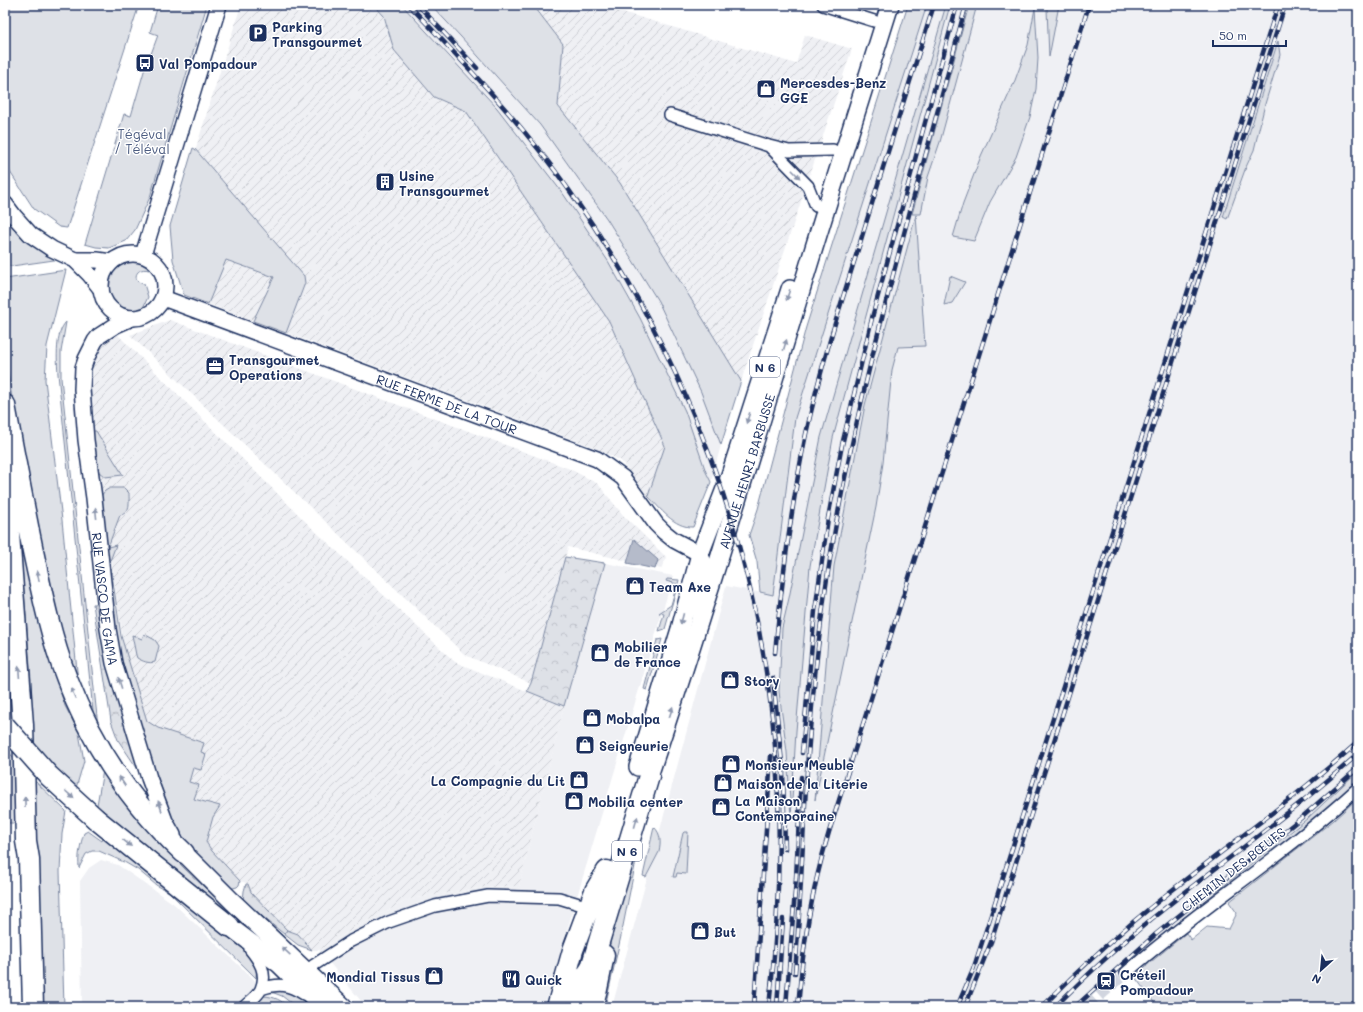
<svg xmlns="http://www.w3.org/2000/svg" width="1363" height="1012" viewBox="0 0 1363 1012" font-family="Mali,sans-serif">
  <defs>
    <pattern id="industrial-furrows" width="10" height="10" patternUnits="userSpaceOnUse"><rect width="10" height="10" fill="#eff0f4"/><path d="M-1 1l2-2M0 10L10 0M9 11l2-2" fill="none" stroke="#ccced4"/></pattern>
    <pattern id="forest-crowns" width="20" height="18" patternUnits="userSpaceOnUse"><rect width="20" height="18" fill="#dee1e7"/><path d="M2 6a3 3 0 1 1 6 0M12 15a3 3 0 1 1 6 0" fill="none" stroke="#bec1c9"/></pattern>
  </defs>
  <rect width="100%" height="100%" fill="#fff"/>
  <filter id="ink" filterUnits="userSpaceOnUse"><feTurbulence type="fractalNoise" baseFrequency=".025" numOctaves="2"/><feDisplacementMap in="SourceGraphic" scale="8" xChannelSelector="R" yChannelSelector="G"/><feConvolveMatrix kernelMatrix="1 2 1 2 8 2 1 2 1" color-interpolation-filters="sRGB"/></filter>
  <g filter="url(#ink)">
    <path fill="#eff0f4" d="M402 5H431L461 37 540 125 607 219 658 301 701 392 721 445 711 482 640 318 608 261 564 195 497 108Z
      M908 5H1358V771L1308 818 1160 935 1080 1007H612L726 586 773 595 806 327Z
      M605 563 673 576 544 1007H366L319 950 356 927 410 899 485 887 519 886 564 706Z
      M101 860 118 865 174 904 283 1007H82L80 881 89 868Z"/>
    <path fill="url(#industrial-furrows)" d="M241 5H374L383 16 394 50 434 97 466 111 609 321 665 446 648 496 621 461 591 446 184 295 170 230Z
      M533 5H599L796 64 805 35 852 49 741 381 620 183 558 106 563 44Z
      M170 320 570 469 598 484 623 515 666 557 661 569 568 547 531 683 465 655 130 335Z
      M114 331 312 528 455 662 564 706 519 886 485 887 410 899 356 927 319 950H312L298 934 287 930 251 892 249 884 240 881 212 851 196 827 131 694 102 499 87 376 99 346Z"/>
    <path fill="#dee1e7" stroke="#7c88a2" d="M5 5H139L67 228 59 227 34 209 10 172 5 149Z
      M158 5H207L150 197 135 230 126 241 109 248 96 247 85 244 124 114 131 116 149 54H151L158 35 150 32Z
      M374 5H402L497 108 564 195 608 261 640 318 685 411 706 472 711 482 693 527C674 528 660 508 648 496L665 446 609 321 466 111 434 97 394 50 384 16Z
      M431 5H533L563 44 558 106 620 183 741 381 721 445 701 392 658 301 607 219 540 125 461 37Z
      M908 5H927L795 418 773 595 760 592 757 562 749 535 758 509 806 327Z
      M946 5H950L833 438 810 566 796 731 791 818 787 752 779 692 782 628 789 598 821 437Z
      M969 5H977L940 142 928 177 921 214H912Z
      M1047 5H1059L1049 57 1047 9Z
      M1035 8 1038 58 1036 89 1030 117 1016 157 990 202 974 241 953 237 963 203 981 156 1014 83 1028 45Z
      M1278 41 1280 55 1265 104 1254 150 1246 167 1227 219 1223 217Z
      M193 148 195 149 304 276 305 283 286 333 253 321 274 277 226 260 208 304 184 295 173 260 170 226Z
      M5 213 61 259 5 267Z
      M916 215 925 346 898 347 892 370 883 463 876 507 815 800 834 566 865 405Z
      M125 262C135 260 142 262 149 270 135 266 131 282 144 284L148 297 142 310C108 318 95 276 125 262Z
      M66 270 47 346 45 380 62 520 79 691 59 636 32 520 5 355V279Z
      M950 276 965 282 952 303 944 305Z
      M66 322 61 352V378L98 726 95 730 58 374C57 360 55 333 66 322Z
      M92 431H96L123 475 105 477 98 471Z
      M110 488H124L129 493C129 502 131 513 120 515L108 547 116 545 110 561 121 636 147 721 158 728 204 743 201 752 206 754 201 770 193 768 189 782 199 785 194 799 220 806 213 817 206 842 212 851 240 881 239 885 237 887 229 889 223 884 182 837 169 817 136 715 117 641 99 498 105 491Z
      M19 529 46 647 65 706 79 733 84 761 76 788 33 747 31 679Z
      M667 579 679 580 665 629 659 631 664 614 659 613 671 605 677 584 666 581Z
      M5 607 14 725 5 712Z
      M144 634 155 640 159 646 155 662C149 664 142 661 137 658L136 655 132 635 142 639Z
      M662 639 647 690 644 689 657 640Z
      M5 747 16 761 17 823H5Z
      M103 770 160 843 184 868 283 962 149 854 97 805Z
      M1358 771V781L1322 814 1211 899 1181 920 1308 818Z
      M31 777 66 811 62 834 60 871 64 1007H41Z
      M1358 798V1007H1155L1156 1005 1134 976 1186 933 1191 940 1207 927 1229 929 1237 913 1229 902 1334 820Z
      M654 827C661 833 661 843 659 852L646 877 643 876Z
      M88 831 102 841 105 834 223 933 251 955 257 964 256 978 169 892 156 885 138 870 126 863 99 851H92L86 854 79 868C78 856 80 845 84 833Z
      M684 832H688L686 874 677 873 676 877H673L683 833Z
      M640 841 621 936 605 1007H596L601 991 613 928Z
      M287 930 298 934 312 950 298 945 284 934Z
      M287 990 299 997 310 1007H296L282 996 274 993 266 992 268 991Z
      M264 996C275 997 281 1000 288 1007H265L258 1002Z"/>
    <path fill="url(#forest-crowns)" stroke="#7c88a2" d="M565 557 605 563 564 706 527 691 531 683Z
      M102 603 139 771 118 740 111 721 93 604Z
      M246 884H248L251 892 287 930 284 934 243 901 244 891Z"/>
    <path fill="#b5bbca" stroke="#77839f" d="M634 539 658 560 655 569 627 563Z"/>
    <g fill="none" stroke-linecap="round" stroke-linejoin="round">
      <path stroke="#d1d5df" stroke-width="11" stroke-dasharray="11 5.5" stroke-linecap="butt" d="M1087 1007 1126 973"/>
      <defs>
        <path id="street" d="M823 5 874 21
          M670 115 769 146 789 151 833 150
          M770 147 808 186 816 206
          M307 972 314 965 351 941 389 922 435 906 488 896 559 898 589 907
          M1126 973C1200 908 1285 855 1358 788
          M261 989C279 983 288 984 304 994
          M244 1007C249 1002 258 996 261 989 268 973 259 960 250 949"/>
        <g id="secondary">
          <path d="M5 204 14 216 31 235 52 249 75 260 90 275 101 289"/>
          <circle cx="133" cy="286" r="32"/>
          <path d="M143 255 219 5"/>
          <path d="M75 260H97L111 262"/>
          <path id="s1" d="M163 298 597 459 623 478 656 524 664 532 674 540 700 554 703 560 705 567 697 594 700 618"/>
          <path id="s2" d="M132 318 116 325 99 336 95 341 86 359 83 368 82 389 86 440 94 498 108 629 114 663 149 778 165 821 173 835"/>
        </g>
        <g id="primary">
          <path d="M638 767 680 629 700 554 728 481 790 289"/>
          <path id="s3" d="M649 776C709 598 762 417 817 238 841 160 866 82 890 5"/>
          <path d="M184 853 232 901 344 1007"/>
          <path d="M229 926 279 964 323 1007"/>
        </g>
        <path id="highway" d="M5 405C14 454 23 502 33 551 42 594 51 638 67 679 92 745 133 805 184 853
          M5 479 23 725 26 841 29 859 33 1007
          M96 819 229 926
          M557 1007 573 950 595 891 607 871
          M574 1007 583 980 591 968 649 776
          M592 1007 597 989 604 955"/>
      </defs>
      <use href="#street" stroke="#1b2f5e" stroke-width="14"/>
      <use href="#secondary" stroke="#1b2f5e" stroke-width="18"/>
      <use href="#primary" stroke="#1b2f5e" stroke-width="20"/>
      <use href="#highway" stroke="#1b2f5e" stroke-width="23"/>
      <use href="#street" stroke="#fff" stroke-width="11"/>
      <use href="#secondary" stroke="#fff" stroke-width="15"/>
      <use href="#primary" stroke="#fff" stroke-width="17"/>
      <use href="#highway" stroke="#fff" stroke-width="20"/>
      <defs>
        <path id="rail" d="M409 5C465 64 522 123 569 190 685 353 758 546 775 746 782 833 779 920 769 1007
          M418 5 477 68
          M775 653C782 580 791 506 806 434 820 369 840 306 860 243 884 163 909 84 934 5
          M773 678 783 772 785 849
          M802 753 815 611 828 518 842 445 873 314 957 5
          M795 973C801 901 803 828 808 755 813 688 820 620 831 553 851 432 882 315 914 196 932 133 949 69 966 5
          M754 1007 771 756
          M777 1007 783 919
          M786 1007 796 878 801 777
          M798 1007C803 945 811 892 829 832L1089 5
          M957 1007 973 970 992 912 1278 5
          M965 1007 991 942 1285 5
          M1042 1007C1081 967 1122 930 1166 895 1230 844 1297 797 1358 742
          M1055 1007C1091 970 1130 936 1170 904 1233 854 1298 808 1358 754
          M1075 1007 1156 934 1301 818 1358 768"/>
      </defs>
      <use href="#rail" stroke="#1b2f5e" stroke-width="4.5"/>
      <use href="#rail" stroke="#fff" stroke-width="3" stroke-dasharray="9" stroke-linecap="butt"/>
      <defs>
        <path id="highway-bridge" d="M5 726 49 776 96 819"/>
      </defs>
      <use href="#highway-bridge" stroke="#1b2f5e" stroke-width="23" stroke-linecap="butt"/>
      <use href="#highway-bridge" stroke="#fff" stroke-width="20"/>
    </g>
    <defs><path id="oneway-solid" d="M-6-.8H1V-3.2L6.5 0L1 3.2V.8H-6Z"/></defs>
    <g fill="#8d97ae">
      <use href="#oneway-solid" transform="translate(796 174) rotate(46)"/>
      <use href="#oneway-solid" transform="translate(788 295) rotate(108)"/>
      <use href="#oneway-solid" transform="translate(785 345) rotate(-73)"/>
      <use href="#oneway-solid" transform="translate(748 418) rotate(108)"/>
      <use href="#oneway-solid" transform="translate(96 513) rotate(-96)"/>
      <use href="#oneway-solid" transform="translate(38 576) rotate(-102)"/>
      <use href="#oneway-solid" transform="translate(682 619) rotate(105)"/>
      <use href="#oneway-solid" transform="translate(19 672) rotate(-94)"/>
      <use href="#oneway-solid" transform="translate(120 683) rotate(-107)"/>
      <use href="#oneway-solid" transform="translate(73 693) rotate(-114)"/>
      <use href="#oneway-solid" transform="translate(671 712) rotate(-72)"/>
      <use href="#oneway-solid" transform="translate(122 781) rotate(-124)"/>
      <use href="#oneway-solid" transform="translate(70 795) rotate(42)"/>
      <use href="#oneway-solid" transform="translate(25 802) rotate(-91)"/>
      <use href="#oneway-solid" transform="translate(160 806) rotate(-110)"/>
      <use href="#oneway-solid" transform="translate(636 822) rotate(-74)"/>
      <use href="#oneway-solid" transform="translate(127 843) rotate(39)"/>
      <use href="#oneway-solid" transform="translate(286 951) rotate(-137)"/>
    </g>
  </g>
  <defs>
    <symbol id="parking-square" viewBox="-11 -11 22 22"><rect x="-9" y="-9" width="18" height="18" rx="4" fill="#1b2f5e" stroke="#fff"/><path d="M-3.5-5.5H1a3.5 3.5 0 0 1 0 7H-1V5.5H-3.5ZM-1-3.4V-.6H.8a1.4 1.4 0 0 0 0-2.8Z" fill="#fff"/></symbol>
    <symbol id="bus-square" viewBox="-11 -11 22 22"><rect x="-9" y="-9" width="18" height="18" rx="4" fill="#1b2f5e" stroke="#fff"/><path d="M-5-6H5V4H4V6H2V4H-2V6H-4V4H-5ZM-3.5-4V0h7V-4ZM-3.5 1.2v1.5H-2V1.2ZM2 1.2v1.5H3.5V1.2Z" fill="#fff"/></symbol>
    <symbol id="shop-square" viewBox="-11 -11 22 22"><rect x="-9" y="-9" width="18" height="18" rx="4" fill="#1b2f5e" stroke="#fff"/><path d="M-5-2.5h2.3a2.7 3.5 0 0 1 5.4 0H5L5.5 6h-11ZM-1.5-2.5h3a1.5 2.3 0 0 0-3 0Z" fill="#fff"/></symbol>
    <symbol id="building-square" viewBox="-11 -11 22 22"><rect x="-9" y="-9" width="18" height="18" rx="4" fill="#1b2f5e" stroke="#fff"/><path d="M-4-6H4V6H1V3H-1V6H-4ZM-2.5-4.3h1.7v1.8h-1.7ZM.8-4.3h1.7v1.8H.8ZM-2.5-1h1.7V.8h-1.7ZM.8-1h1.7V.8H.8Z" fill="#fff"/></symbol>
    <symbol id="office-square" viewBox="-11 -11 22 22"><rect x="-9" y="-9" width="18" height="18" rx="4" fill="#1b2f5e" stroke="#fff"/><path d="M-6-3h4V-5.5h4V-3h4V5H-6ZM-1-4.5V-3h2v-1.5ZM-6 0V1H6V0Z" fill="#fff"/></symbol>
    <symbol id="restaurant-square" viewBox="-11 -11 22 22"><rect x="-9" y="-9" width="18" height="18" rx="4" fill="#1b2f5e" stroke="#fff"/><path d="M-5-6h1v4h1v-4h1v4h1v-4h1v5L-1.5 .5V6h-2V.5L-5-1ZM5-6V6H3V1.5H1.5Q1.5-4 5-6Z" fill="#fff"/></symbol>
    <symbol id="station-square" viewBox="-11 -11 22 22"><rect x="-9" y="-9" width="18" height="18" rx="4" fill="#1b2f5e" stroke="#fff"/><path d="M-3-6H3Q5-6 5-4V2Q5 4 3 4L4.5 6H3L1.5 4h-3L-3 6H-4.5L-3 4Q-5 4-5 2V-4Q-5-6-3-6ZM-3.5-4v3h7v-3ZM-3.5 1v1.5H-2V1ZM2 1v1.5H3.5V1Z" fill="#fff"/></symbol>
  </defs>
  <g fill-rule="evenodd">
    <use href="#parking-square" x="247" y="22" width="22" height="22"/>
    <use href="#bus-square" x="134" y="52" width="22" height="22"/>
    <use href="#shop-square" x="755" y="78" width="22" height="22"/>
    <use href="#building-square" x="374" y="171" width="22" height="22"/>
    <use href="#office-square" x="204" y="355" width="22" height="22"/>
    <use href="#shop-square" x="624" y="575" width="22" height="22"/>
    <use href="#shop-square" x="589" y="642" width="22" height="22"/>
    <use href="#shop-square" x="719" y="669" width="22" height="22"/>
    <use href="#shop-square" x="581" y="707" width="22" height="22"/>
    <use href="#shop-square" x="574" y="734" width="22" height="22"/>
    <use href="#shop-square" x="720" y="753" width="22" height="22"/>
    <use href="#shop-square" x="568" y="769" width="22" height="22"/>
    <use href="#shop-square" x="712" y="772" width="22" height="22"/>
    <use href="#shop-square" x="563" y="790" width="22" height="22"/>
    <use href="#shop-square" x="710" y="796" width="22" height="22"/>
    <use href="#shop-square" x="689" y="920" width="22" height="22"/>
    <use href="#shop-square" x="423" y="965" width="22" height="22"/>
    <use href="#restaurant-square" x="500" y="968" width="22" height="22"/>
    <use href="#station-square" x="1095" y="970" width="22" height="22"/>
  </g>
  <g text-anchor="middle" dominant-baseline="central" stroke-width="3" stroke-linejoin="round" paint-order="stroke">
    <g fill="#fff" stroke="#5f6d8e" stroke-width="1">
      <rect x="750" y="357" width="30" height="20" rx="3"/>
      <rect x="612" y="841" width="30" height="20" rx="3"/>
    </g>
    <g font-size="12" font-weight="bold" fill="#1b2f5e">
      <text x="765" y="367">N 6</text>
      <text x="627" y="851">N 6</text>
    </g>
    <g font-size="13" font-weight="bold" fill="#1b2f5e" stroke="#fff" text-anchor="start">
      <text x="272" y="26">Parking<tspan x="272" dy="15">Transgourmet</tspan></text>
      <text x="159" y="63">Val Pompadour</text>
      <text x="780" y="82">Mercesdes-Benz<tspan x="780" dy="15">GGE</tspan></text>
      <text x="399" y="175">Usine<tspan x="399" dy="15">Transgourmet</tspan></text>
      <text x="229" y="359">Transgourmet<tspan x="229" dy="15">Operations</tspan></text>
      <text x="649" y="586">Team Axe</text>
      <text x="614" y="646">Mobilier<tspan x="614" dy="15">de France</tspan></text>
      <text x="744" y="680">Story</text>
      <text x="606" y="718">Mobalpa</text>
      <text x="599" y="745">Seigneurie</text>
      <text x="745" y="764">Monsieur Meuble</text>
      <text x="565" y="780" text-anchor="end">La Compagnie du Lit</text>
      <text x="737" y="783">Maison de la Literie</text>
      <text x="735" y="800">La Maison<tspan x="735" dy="15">Contemporaine</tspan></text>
      <text x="588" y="801">Mobilia center</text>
      <text x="714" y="931">But</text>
      <text x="1120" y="974">Créteil<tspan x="1120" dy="15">Pompadour</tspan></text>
      <text x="420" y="976" text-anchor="end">Mondial Tissus</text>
      <text x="525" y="979">Quick</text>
    </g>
    <g font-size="13" fill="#4c5c80" stroke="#fff">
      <text x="142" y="133">Tégéval<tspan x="142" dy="15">/ Téléval</tspan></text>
    </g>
    <g font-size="13" fill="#1b2f5e" stroke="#fff">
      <text stroke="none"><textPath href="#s1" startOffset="303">RUE FERME DE LA TOUR</textPath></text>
      <text stroke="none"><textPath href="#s3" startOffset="320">AVENUE HENRI BARBUSSE</textPath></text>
      <text stroke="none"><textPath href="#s2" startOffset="306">RUE VASCO DE GAMA</textPath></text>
      <text transform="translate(1233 869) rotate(-38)">CHEMIN DES BŒUFS</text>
    </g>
  </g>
  <rect width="1363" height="1012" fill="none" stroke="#fff" stroke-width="20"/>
  <rect x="10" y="10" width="1343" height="992" fill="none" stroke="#1b2f5e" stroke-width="1.5" filter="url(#ink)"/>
  <g transform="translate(1321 970) rotate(207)" stroke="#ffffff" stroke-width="3" paint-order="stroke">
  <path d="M0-3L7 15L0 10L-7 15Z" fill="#1b2f5e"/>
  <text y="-6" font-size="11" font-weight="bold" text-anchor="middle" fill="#1b2f5e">N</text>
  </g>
  <path d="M1213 40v6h73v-6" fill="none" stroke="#1b2f5e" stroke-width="2"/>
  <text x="1219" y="40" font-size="12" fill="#1b2f5e" stroke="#ffffff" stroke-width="3" paint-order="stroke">50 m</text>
</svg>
